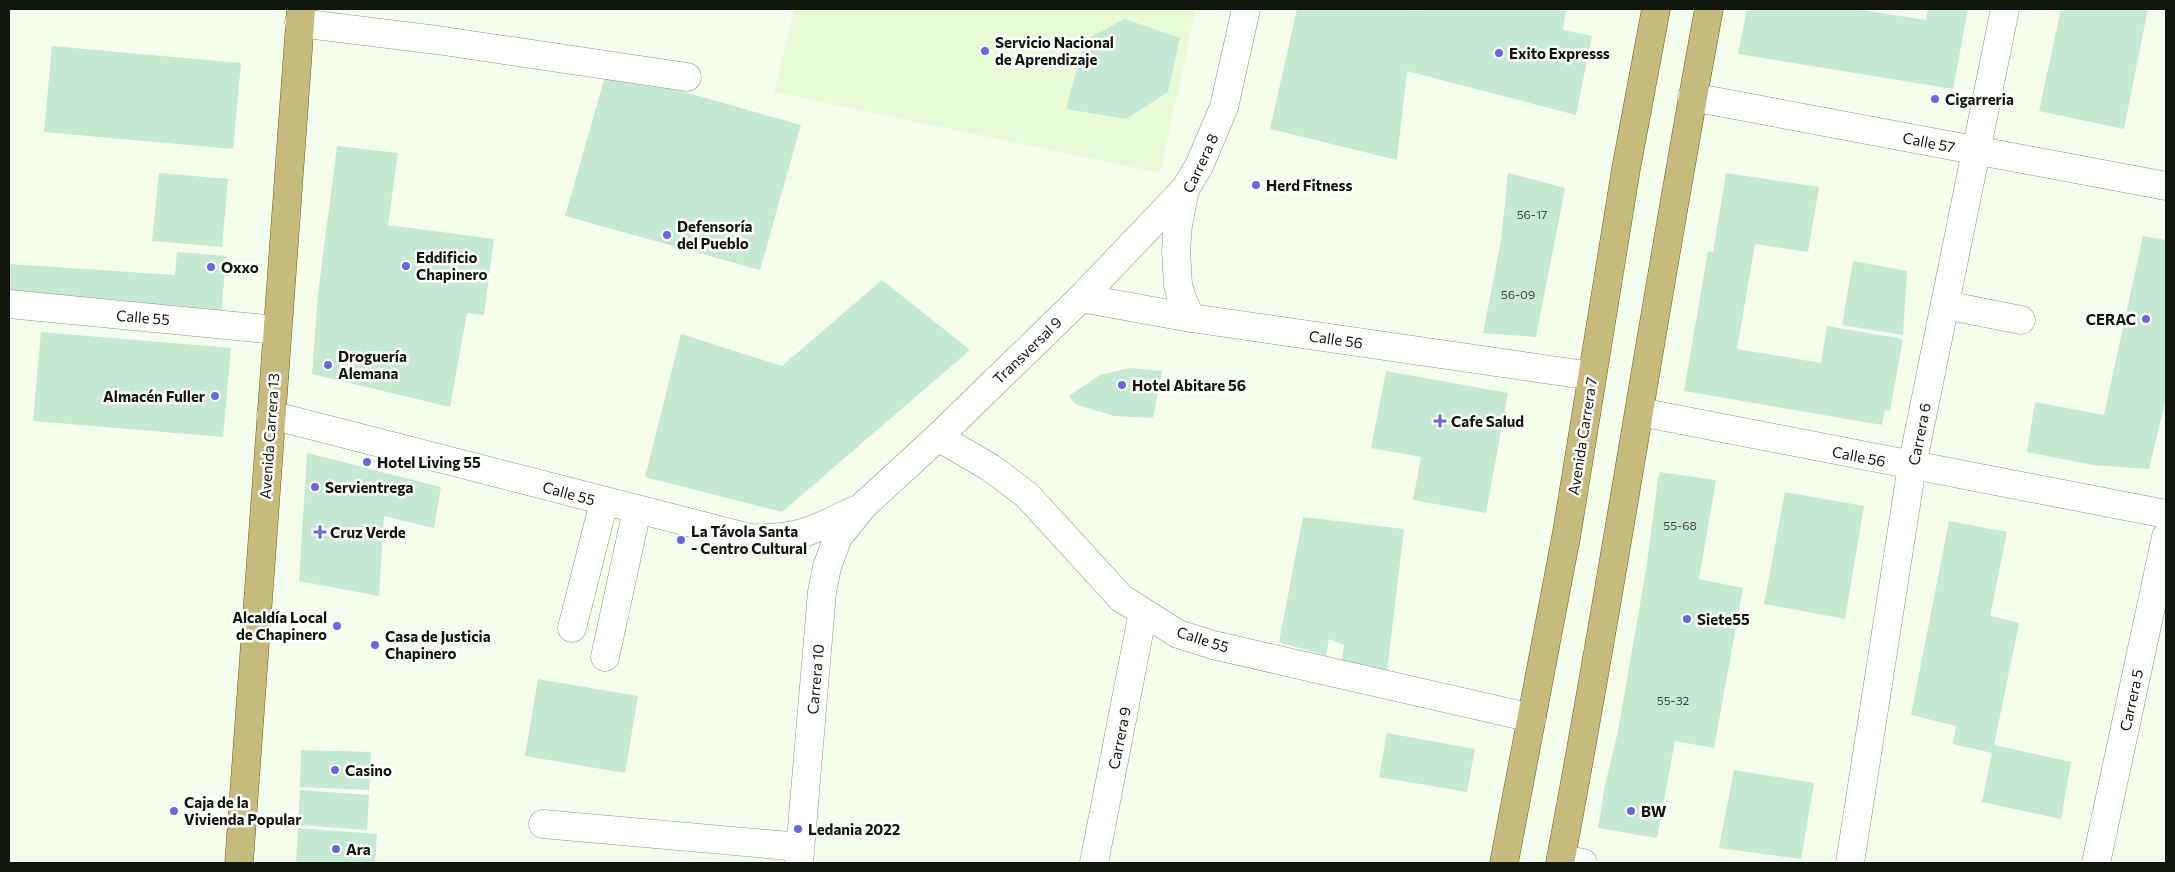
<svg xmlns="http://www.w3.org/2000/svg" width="2175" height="872" viewBox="0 0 2175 872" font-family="Commissioner,sans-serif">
  <rect width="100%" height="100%" fill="#f5feec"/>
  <path fill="#e8fbd6" d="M794 9H1196L1160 173 774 92Z"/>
  <path fill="#c6e9d4" d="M1297 9H1407L1417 11V9H1566L1563 30 1592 36 1576 115 1407 71 1397 160 1270 129Z
    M1747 9H1855L1926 20 1928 9H1968L1953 89 1738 54Z
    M2061 9H2148L2124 129 2039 111Z
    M1125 19 1180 38 1168 92 1126 119 1066 109 1085 40Z
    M52 46 241 63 233 149 44 132Z
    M607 70 801 125 760 270 565 216Z
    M337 146 398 153 388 225 494 239 484 315 467 313 450 407 312 374 318 294Z
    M159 173 228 179 222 247 152 241Z
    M1508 173 1565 188 1536 337 1483 333 1501 241Z
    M1726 173 1819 187 1808 252 1755 244 1737 349 1821 363 1827 326 1903 339 1890 411 1885 410 1882 425 1684 391 1708 251 1713 252Z
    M2143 236 2166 240V398L2149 469 2093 465 2027 452 2035 402 2104 415Z
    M177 252 226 256 221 318 9 300V264L175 275Z
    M1853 261 1907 271 1903 335 1842 325Z
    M882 280 970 350 782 512 645 477 681 334 782 366Z
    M41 332 231 348 223 437 33 421Z
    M1130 368 1162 371 1153 418 1114 416 1075 404 1069 396 1100 375Z
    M1386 371 1508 393 1486 513 1413 500 1421 457 1371 448Z
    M307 453 441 487 434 528 384 516 379 596 299 581Z
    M1659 472 1716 480 1699 579 1743 588 1714 748 1675 741 1657 838 1598 828 1605 785 1618 731 1646 570Z
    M1785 492 1864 506 1845 619 1764 604Z
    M1303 517 1404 529 1387 672 1342 660 1344 645 1329 639 1326 656 1279 642Z
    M1949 521 2007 532 1990 616 2019 623 1994 745 2071 762 2061 819 1982 802 1992 753 1953 744 1956 726 1911 715Z
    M538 679 638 696 625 773 525 756Z
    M1387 733 1475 749 1467 792 1379 777Z
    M301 750 371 752 369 790 300 787Z
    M1734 770 1814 783 1801 859 1719 848Z
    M300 790 369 795 367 830 298 825Z
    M298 828 377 834 375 863H296Z"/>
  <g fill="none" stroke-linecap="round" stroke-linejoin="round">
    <defs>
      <path id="minor" d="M299 23 437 40 687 77
        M1692 97 2166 186
        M1081 298 1191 318 1592 376
        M9 304 277 330
        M1945 305 2021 320
        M1191 318 1182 299 1178 285 1176 250 1178 225 1185 189 1199 166 1224 107 1246 9
        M1640 412 2166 514
        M271 415 750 538C798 540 814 530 855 510
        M938 437 991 468 1027 495 1121 598 1178 634 1213 645 1532 718
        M572 628 604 502
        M605 657 637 510
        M543 824 800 847
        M1561 859 1583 863
        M799 863 822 592 827 567 838 537 864 505 938 437 1081 298 1185 189
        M1094 863 1143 612
        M1850 863 1912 466 2005 9
        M2096 863 2166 537"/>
      <path id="major" d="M239 863 301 9
        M1504 863 1567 532 1626 169 1656 9
        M1560 863C1614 579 1656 293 1709 9"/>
    </defs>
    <use href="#minor" stroke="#89977c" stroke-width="29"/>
    <use href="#major" stroke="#6c631c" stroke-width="29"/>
    <use href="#minor" stroke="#fff" stroke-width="28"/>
    <use href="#major" stroke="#c4bb7c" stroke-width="28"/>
  </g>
  <g fill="#6768e1" stroke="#fff" stroke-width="2">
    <circle cx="985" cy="51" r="5"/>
    <circle cx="1499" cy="53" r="5"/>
    <circle cx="1935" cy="99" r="5"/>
    <circle cx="1256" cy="185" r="5"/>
    <circle cx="667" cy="235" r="5"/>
    <circle cx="406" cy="266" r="5"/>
    <circle cx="211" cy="267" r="5"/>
    <circle cx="2146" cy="319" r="5"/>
    <circle cx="328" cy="365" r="5"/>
    <circle cx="1122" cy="385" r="5"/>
    <circle cx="215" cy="396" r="5"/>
    <path d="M1437.5 413.5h5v5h5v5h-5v5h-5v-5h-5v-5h5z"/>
    <circle cx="367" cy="462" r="5"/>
    <circle cx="315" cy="487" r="5"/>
    <path d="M317.5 524.5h5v5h5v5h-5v5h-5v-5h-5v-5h5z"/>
    <circle cx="681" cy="540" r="5"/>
    <circle cx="1687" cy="619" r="5"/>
    <circle cx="337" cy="626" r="5"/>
    <circle cx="375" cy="645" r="5"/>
    <circle cx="335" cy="770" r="5"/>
    <circle cx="174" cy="811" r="5"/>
    <circle cx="1631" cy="811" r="5"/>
    <circle cx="798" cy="829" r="5"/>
    <circle cx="336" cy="849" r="5"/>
  </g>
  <g text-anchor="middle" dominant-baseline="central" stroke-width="5" stroke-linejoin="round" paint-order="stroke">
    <g font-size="12" fill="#3e4b3e">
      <text x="1532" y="214">56-17</text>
      <text x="1518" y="294">56-09</text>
      <text x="1680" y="525">55-68</text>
      <text x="1673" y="700">55-32</text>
    </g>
    <g font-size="15" font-weight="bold" fill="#11160c" stroke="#fff" text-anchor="start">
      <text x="995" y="42">Servicio Nacional<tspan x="995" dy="17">de Aprendizaje</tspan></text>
      <text x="1509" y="53">Exito Expresss</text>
      <text x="1945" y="99">Cigarreria</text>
      <text x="1266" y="185">Herd Fitness</text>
      <text x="677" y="226">Defensoría<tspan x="677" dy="17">del Pueblo</tspan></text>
      <text x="416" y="257">Eddificio<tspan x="416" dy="17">Chapinero</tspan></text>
      <text x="221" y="267">Oxxo</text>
      <text x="2136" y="319" text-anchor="end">CERAC</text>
      <text x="338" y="356">Droguería<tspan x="338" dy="17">Alemana</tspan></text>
      <text x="1132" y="385">Hotel Abitare 56</text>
      <text x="205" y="396" text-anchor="end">Almacén Fuller</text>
      <text x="1451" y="421">Cafe Salud</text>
      <text x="377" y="462">Hotel Living 55</text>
      <text x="325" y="487">Servientrega</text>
      <text x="691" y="531">La Távola Santa<tspan x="691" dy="17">- Centro Cultural</tspan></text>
      <text x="330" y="532">Cruz Verde</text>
      <text x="327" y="617" text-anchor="end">Alcaldía Local<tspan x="327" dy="17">de Chapinero</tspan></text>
      <text x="1697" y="619">Siete55</text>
      <text x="385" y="636">Casa de Justicia<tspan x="385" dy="17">Chapinero</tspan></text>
      <text x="345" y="770">Casino</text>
      <text x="184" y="802">Caja de la<tspan x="184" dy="17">Vivienda Popular</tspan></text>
      <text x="1641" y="811">BW</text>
      <text x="808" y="829">Ledania 2022</text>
      <text x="346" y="849">Ara</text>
    </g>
    <g font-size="15" fill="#11160c" stroke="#fff">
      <text transform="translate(1929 142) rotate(11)">Calle 57</text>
      <text transform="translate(1200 163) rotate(-65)">Carrera 8</text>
      <text transform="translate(143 317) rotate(5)">Calle 55</text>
      <text transform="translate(1336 339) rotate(8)">Calle 56</text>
      <text transform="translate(1027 350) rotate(-44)">Transversal 9</text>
      <text transform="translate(1919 434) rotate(-79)">Carrera 6</text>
      <text transform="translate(269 436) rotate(-86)">Avenida Carrera 13</text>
      <text transform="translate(1582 436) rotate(-81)">Avenida Carrera 7</text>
      <text transform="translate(1859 456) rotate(11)">Calle 56</text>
      <text transform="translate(569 493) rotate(15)">Calle 55</text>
      <text transform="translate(1203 639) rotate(18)">Calle 55</text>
      <text transform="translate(815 679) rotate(-85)">Carrera 10</text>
      <text transform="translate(2131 700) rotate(-78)">Carrera 5</text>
      <text transform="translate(1119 738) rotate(-79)">Carrera 9</text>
    </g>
  </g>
  <rect width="2175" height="872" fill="none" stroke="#11160c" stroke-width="20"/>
</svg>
